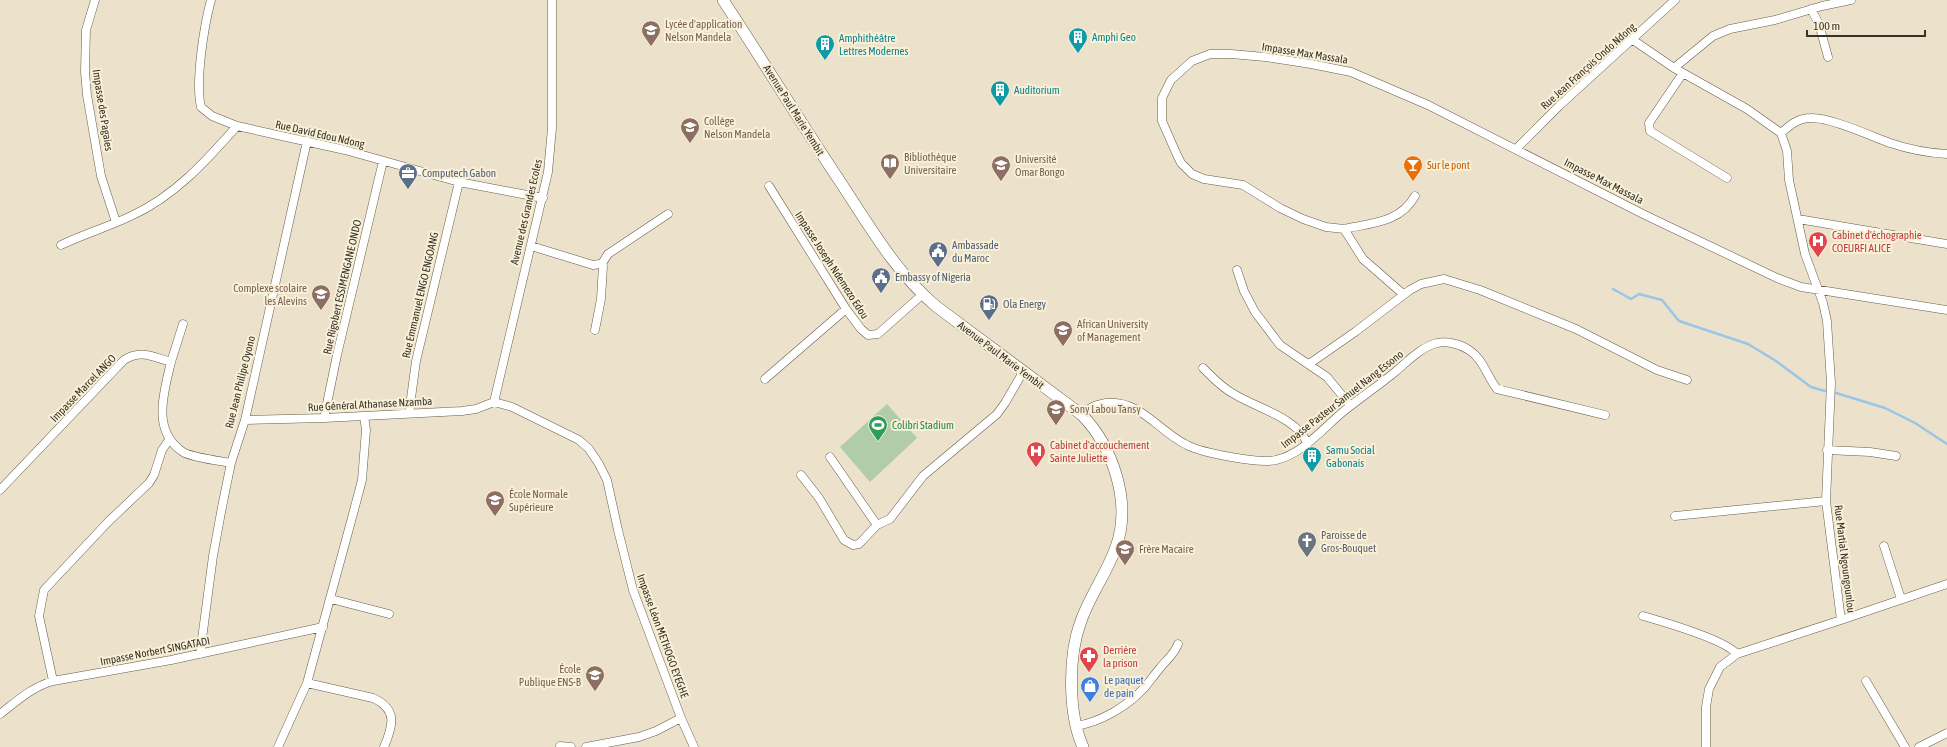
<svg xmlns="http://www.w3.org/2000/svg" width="1947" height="747" viewBox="0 0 1947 747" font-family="'Asap Condensed',sans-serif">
  <rect width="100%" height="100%" fill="#ece2cb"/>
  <path fill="#b0cca8" d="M887 404 917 438 870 482 840 447Z"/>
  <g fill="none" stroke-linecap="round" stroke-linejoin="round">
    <path stroke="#99c5e6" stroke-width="2.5" d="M1613 289 1631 299 1639 294 1662 300 1679 321 1748 344 1776 361 1811 387 1825 391
      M1836 393 1885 408 1915 423 1947 444"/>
    <defs>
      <path id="minor" d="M95 0 86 30 85 72 87 95 101 176 116 222
        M211 0C204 26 195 82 201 107L212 116 237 126 345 150 459 182 543 198
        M1811 9 1819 24 1828 57
        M1633 40 1674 68 1747 109 1781 133 1787 151 1789 180 1805 254 1823 303 1827 321 1831 383 1826 501 1841 620 1737 654 1720 667 1709 689 1706 707V747
        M1674 68 1713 36 1730 29 1775 20 1822 6 1851 0
        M1683 73 1649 123 1650 131 1727 178
        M1781 133C1790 125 1798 118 1811 118 1829 117 1871 136 1890 143 1908 149 1928 153 1947 154
        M1517 148 1559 106 1675 0
        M769 186 846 309 861 329 868 335 878 334 923 294
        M1415 196C1400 223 1371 223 1344 229L1326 227 1303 219 1280 208 1243 185 1204 179 1192 174 1181 163 1177 155 1162 121V98L1171 80 1192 61 1210 54H1231L1265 57 1311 64 1351 72 1428 105 1645 215 1777 278 1801 287 1947 310
        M1798 219 1947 244
        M1344 229 1363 259 1403 294
        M61 245C84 234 108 227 131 216 175 196 206 161 237 126
        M531 246 593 265 600 264
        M603 262 608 254 668 214
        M1237 270 1244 291 1255 312 1280 345 1327 377 1350 405
        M595 330 601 299 603 266
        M171 362 183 324
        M1309 364 1355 332 1410 290 1421 284 1444 279 1480 290 1576 329 1657 370 1687 380
        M1203 368C1213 378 1222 388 1234 394 1254 407 1298 418 1307 443
        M765 379 846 309
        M494 402 512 407 579 440 589 449 599 464 607 480 618 530 633 590 681 718 694 747
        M494 402 548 172 552 128V0
        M409 413 416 361 459 182
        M1082 415C1089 407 1095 405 1106 403 1140 399 1159 432 1187 445 1202 453 1260 464 1276 460 1303 454 1323 428 1344 411 1360 398 1378 386 1395 372 1407 362 1421 347 1437 343 1447 341 1460 344 1469 350 1483 359 1487 376 1497 389L1605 415
        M324 418 337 355 383 161
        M245 420 324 418 462 411 476 409 494 402
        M1827 450 1870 452 1896 456
        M830 457 877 525
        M801 475 819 498 844 540 853 545 859 544 877 525 890 519 923 476 997 414 1005 403 1023 372
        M0 490 124 360C141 349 153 357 171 362 164 392 151 431 183 452 190 457 220 461 231 463
        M1675 516 1826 501
        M1884 546 1901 599
        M331 599 389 614
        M1643 616C1664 622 1725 640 1737 654
        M1841 620 1947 584
        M200 654 213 556 222 507 231 463 245 420 307 141
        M53 681 39 616 44 590 108 522 149 483 154 475 162 450 169 440
        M1866 681 1905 747
        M307 683 373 698C398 709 393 726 384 747
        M0 714C17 701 32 687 53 681L171 660 323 627
        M1076 726C1101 722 1128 706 1145 687 1150 681 1155 674 1160 668 1167 659 1174 655 1178 644
        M560 746 571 747
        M278 747 307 683 353 514 362 480 366 430 364 416
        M586 747 639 737 656 731 681 718
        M1919 747 1947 733"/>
      <path id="major" d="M723 0C763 61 801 123 841 183 870 227 896 273 937 307L1082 415C1113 447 1132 503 1116 547 1107 573 1090 595 1081 621 1068 655 1068 714 1083 747"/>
    </defs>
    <use href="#minor" stroke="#655d49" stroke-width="9"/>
    <use href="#major" stroke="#655d49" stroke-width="12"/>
    <use href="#minor" stroke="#fff" stroke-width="8"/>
    <use href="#major" stroke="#fff" stroke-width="11"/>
  </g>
  <defs>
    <symbol id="school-pin" viewBox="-11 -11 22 30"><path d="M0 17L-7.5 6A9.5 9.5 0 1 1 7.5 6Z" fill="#8d6e63" stroke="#f9f0d8"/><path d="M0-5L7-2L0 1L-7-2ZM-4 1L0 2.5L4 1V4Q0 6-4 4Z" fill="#fff"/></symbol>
    <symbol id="building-pin" viewBox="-11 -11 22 30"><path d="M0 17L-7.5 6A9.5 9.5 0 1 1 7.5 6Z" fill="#0f9aa8" stroke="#f9f0d8"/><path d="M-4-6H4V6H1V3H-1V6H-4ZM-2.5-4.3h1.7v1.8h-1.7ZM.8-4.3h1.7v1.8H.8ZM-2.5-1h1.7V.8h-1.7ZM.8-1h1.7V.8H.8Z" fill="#fff"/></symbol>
    <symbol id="library-pin" viewBox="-11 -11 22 30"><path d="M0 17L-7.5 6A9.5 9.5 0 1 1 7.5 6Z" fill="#8d6e63" stroke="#f9f0d8"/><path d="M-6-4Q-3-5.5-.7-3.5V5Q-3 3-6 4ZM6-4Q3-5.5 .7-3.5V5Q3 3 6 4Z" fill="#fff"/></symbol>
    <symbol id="university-pin" viewBox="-11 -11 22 30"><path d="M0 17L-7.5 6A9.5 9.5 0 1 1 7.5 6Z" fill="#8d6e63" stroke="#f9f0d8"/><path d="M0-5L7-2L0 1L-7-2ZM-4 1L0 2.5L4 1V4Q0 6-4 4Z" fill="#fff"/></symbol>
    <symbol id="bar-pin" viewBox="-11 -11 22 30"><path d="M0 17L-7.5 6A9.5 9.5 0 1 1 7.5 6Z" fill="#e8710a" stroke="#f9f0d8"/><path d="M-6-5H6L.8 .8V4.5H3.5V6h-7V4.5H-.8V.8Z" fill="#fff"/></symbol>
    <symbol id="office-pin" viewBox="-11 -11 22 30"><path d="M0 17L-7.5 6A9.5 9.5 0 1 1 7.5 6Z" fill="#5c6f8a" stroke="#f9f0d8"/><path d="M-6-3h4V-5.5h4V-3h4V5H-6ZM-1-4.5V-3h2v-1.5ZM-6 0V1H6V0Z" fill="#fff"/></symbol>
    <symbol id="hospital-pin" viewBox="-11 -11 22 30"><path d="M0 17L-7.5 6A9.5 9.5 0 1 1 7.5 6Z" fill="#e0444e" stroke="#f9f0d8"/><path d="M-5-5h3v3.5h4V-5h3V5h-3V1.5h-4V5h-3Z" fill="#fff"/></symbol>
    <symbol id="civic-pin" viewBox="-11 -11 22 30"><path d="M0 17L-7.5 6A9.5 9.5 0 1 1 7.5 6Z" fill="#5c6f8a" stroke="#f9f0d8"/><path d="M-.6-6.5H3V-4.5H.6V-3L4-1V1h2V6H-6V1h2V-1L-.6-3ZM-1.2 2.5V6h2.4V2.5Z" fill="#fff"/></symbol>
    <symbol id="fuel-pin" viewBox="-11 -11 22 30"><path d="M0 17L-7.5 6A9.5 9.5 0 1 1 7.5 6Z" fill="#5c6f8a" stroke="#f9f0d8"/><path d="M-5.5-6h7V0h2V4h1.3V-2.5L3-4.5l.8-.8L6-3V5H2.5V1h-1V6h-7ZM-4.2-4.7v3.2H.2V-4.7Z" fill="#fff"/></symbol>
    <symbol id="stadium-pin" viewBox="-11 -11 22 30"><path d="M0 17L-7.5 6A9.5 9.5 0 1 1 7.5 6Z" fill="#2e9e5b" stroke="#f9f0d8"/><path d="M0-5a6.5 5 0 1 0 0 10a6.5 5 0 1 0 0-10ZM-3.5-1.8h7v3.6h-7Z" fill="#fff"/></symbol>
    <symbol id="church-pin" viewBox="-11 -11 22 30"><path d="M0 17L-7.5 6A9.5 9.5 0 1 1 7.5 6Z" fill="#6b7280" stroke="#f9f0d8"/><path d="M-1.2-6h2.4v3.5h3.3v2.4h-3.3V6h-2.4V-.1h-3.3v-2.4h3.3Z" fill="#fff"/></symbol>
    <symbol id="pharmacy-pin" viewBox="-11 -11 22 30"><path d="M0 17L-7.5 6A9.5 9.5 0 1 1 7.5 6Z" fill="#e0444e" stroke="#f9f0d8"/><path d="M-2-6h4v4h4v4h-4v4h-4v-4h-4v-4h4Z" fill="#fff"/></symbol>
    <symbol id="shop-pin" viewBox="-11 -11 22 30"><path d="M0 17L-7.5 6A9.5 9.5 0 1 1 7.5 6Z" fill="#3f7fe0" stroke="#f9f0d8"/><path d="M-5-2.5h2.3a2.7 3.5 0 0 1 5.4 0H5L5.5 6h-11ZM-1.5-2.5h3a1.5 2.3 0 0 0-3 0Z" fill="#fff"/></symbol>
  </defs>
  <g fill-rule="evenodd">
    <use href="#school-pin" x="640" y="19" width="22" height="30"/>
    <use href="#building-pin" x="1067" y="26" width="22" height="30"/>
    <use href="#building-pin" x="814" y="33" width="22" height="30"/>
    <use href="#building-pin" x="989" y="79" width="22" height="30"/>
    <use href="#school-pin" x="679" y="116" width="22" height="30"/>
    <use href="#library-pin" x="879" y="152" width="22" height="30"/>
    <use href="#university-pin" x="990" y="154" width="22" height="30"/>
    <use href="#bar-pin" x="1402" y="154" width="22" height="30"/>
    <use href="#office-pin" x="397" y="162" width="22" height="30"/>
    <use href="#hospital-pin" x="1807" y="230" width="22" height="30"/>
    <use href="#civic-pin" x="927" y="240" width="22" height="30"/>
    <use href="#civic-pin" x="870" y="266" width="22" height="30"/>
    <use href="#school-pin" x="310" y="283" width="22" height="30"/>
    <use href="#fuel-pin" x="978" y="293" width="22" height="30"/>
    <use href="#university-pin" x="1052" y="319" width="22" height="30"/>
    <use href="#school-pin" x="1045" y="398" width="22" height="30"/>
    <use href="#stadium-pin" x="867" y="414" width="22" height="30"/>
    <use href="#hospital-pin" x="1025" y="440" width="22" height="30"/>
    <use href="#building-pin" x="1301" y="445" width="22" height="30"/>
    <use href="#university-pin" x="484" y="489" width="22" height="30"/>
    <use href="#church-pin" x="1296" y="530" width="22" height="30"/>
    <use href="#school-pin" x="1114" y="538" width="22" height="30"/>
    <use href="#pharmacy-pin" x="1078" y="645" width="22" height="30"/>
    <use href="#school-pin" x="584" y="664" width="22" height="30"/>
    <use href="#shop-pin" x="1079" y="675" width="22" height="30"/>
  </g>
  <g text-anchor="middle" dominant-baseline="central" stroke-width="4" stroke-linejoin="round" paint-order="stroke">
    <g font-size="11" fill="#785e54" stroke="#f9f0d8" text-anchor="start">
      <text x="665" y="24">Lycée d'application<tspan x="665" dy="13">Nelson Mandela</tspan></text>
      <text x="704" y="121">Collège<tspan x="704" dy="13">Nelson Mandela</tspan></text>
      <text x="904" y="157">Bibliothèque<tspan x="904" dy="13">Universitaire</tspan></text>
      <text x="1015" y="159">Université<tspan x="1015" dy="13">Omar Bongo</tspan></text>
      <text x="307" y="288" text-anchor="end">Complexe scolaire<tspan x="307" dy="13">les Alevins</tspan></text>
      <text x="1077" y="324">African University<tspan x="1077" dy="13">of Management</tspan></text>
      <text x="1070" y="409">Sony Labou Tansy</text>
      <text x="509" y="494">École Normale<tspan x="509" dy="13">Supérieure</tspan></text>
      <text x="1139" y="549">Frère Macaire</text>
      <text x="581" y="669" text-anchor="end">École<tspan x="581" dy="13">Publique ENS-B</tspan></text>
    </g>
    <g font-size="11" fill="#0d838f" stroke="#f9f0d8" text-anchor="start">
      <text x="1092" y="37">Amphi Geo</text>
      <text x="839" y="38">Amphithéâtre<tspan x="839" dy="13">Lettres Modernes</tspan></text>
      <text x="1014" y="90">Auditorium</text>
      <text x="1326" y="450">Samu Social<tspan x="1326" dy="13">Gabonais</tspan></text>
    </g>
    <g font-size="11" fill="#363229" stroke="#f9f0d8">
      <text transform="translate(1305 53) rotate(9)">Impasse Max Massala</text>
      <text transform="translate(1588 66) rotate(-42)">Rue Jean François Ondo Ndong</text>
      <text transform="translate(103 110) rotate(81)">Impasse des Pagaies</text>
      <text transform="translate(794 110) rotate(58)">Avenue Paul Marie Yembit</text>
      <text transform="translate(320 134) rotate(13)">Rue David Edou Ndong</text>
      <text transform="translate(1604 181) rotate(27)">Impasse Max Massala</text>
      <text transform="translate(526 212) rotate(-77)">Avenue des Grandes Ecoles</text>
      <text transform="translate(832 265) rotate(57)">Impasse Joseph Ndemezo Edou</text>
      <text transform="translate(342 287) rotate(-77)">Rue Rigobert ESSIMENGANE ONDO</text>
      <text transform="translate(420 295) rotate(-77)">Rue Emmanuel ENGO ENGOANG</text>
      <text transform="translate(1001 355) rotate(37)">Avenue Paul Marie Yembit</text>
      <text transform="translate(240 382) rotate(-76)">Rue Jean Philipe Oyono</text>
      <text transform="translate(83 388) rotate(-46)">Impasse Marcel ANGO</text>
      <text transform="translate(1342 399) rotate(-38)">Impasse Pasteur Samuel Nang Essono</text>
      <text transform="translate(370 404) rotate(-3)">Rue Général Athanase Nzamba</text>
      <text transform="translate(1845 559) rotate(83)">Rue Martial Ngoungounlou</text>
      <text transform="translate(663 636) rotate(70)">Impasse Léon METHOGO EYEGHE</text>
      <text transform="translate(155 651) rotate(-11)">Impasse Norbert SINGATADI</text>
    </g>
    <g font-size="11" fill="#c56008" stroke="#f9f0d8" text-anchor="start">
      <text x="1427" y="165">Sur le pont</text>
    </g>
    <g font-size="11" fill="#4e5e75" stroke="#f9f0d8" text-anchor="start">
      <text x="422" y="173">Computech Gabon</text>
      <text x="952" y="245">Ambassade<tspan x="952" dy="13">du Maroc</tspan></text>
      <text x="895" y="277">Embassy of Nigeria</text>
      <text x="1003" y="304">Ola Energy</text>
    </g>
    <g font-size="11" fill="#be3a42" stroke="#f9f0d8" text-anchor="start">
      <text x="1832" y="235">Cabinet d'échographie<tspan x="1832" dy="13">COEURFI ALICE</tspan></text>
      <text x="1050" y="445">Cabinet d'accouchement<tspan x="1050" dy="13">Sainte Juliette</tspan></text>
      <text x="1103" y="650">Derrière<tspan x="1103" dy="13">la prison</tspan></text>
    </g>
    <g font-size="11" fill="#27864d" stroke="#f9f0d8" text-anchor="start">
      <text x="892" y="425">Colibri Stadium</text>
    </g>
    <g font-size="11" fill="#5b616d" stroke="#f9f0d8" text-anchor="start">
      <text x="1321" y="535">Paroisse de<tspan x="1321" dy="13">Gros-Bouquet</tspan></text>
    </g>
    <g font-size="11" fill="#366cbe" stroke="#f9f0d8" text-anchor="start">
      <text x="1104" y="680">Le paquet<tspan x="1104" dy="13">de pain</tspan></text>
    </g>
  </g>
  <path d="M1807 30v6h118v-6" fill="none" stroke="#363229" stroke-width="2"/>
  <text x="1813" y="30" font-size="12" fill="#363229" stroke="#f9f0d8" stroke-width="3" paint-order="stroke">100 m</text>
</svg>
